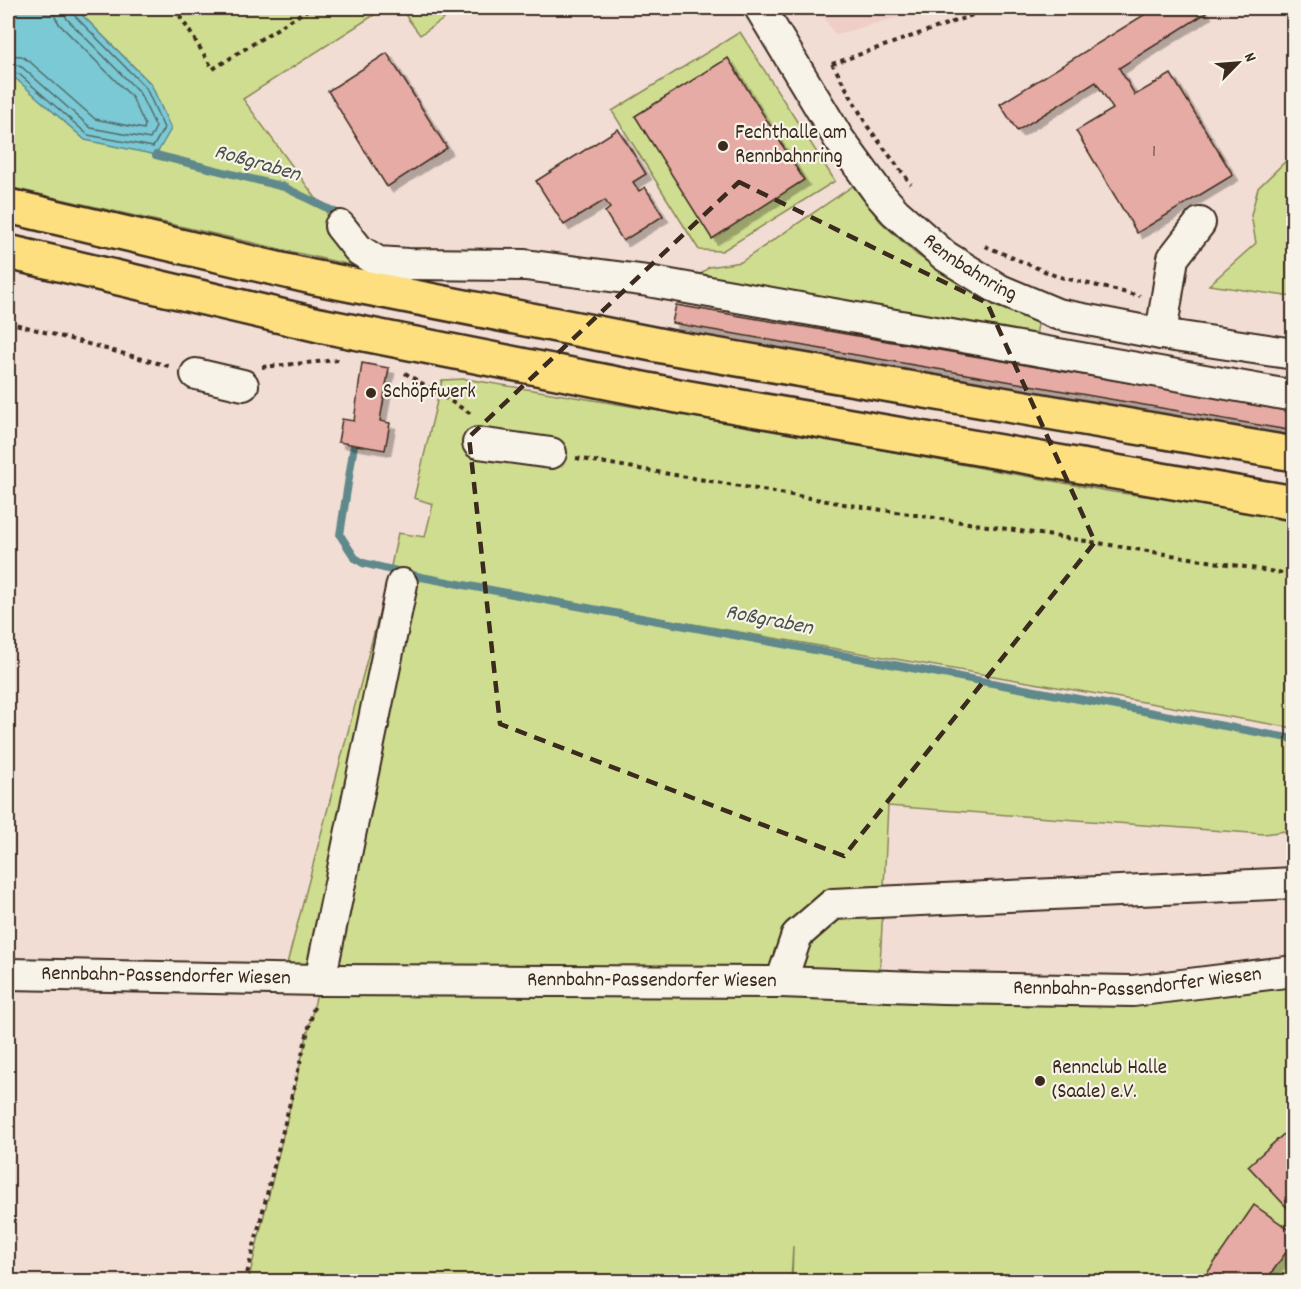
<svg xmlns="http://www.w3.org/2000/svg" width="1301" height="1289" viewBox="0 0 1301 1289" font-family="Dekko,sans-serif">
  <defs>
    <filter id="shadow"><feDropShadow dx="5.5" dy="5.5" stdDeviation="0" flood-color="#0004"/></filter>
  </defs>
  <rect width="100%" height="100%" fill="#f2ddd4"/>
  <filter id="ink" filterUnits="userSpaceOnUse"><feTurbulence type="fractalNoise" baseFrequency=".0167" numOctaves="2"/><feDisplacementMap in="SourceGraphic" scale="12" xChannelSelector="R" yChannelSelector="G"/><feConvolveMatrix kernelMatrix="1 2 1 2 8 2 1 2 1" color-interpolation-filters="sRGB"/></filter>
  <g filter="url(#ink)">
    <path fill="#eecec6" d="M818 8H817H930L835 35Z"/>
    <path fill="#cfdd90" stroke="#858457" stroke-width="1.5" d="M75 8H385L243 99 368 269 8 187V78L151 84Z
      M400 8H460L420 35Z
      M740 32 835 181 722 251 699 250 612 111Z
      M1293 154V297L1209 285 1256 243 1251 215 1258 188Z
      M853 186 880 221 917 255 997 307 1039 319 1035 341 695 279 709 267 741 262Z
      M466 379 762 428 1113 492 1293 515V728L421 577 391 566 398 533 425 537 433 504 414 498 442 380Z
      M390 572 900 664 1293 739V830L1264 834 888 806 879 985 283 979Z
      M1293 974V1281H792L793 1246 791 1281 248 1282 320 981 787 984Z"/>
    <path fill="#7ac9d5" stroke="#61898c" stroke-width="1.5" d="M8 8H75L151 84 171 129 156 155 85 140 15 78H8Z"/>
    <g fill="none" stroke-linecap="round" stroke-linejoin="round">
      <path stroke="#546a67" stroke-width="1.5" d="M8 55 21 56 29 61 95 119 144 129 145 125 132 97 60 25 55 17 54 8
        M8 64 17 65 23 68 91 128 150 139 156 127 139 92 67 19 63 8
        M8 72 19 74 88 135 153 147 164 128 146 88 73 14 71 8"/>
      <path stroke="#61898c" stroke-width="8" d="M156 155 284 187 345 217
        M354 445 340 535 355 558 363 563 421 577 1294 739"/>
    </g>
    <path fill="#e5aba4" stroke="#3b2a1e" stroke-width="1.5" filter="url(#shadow)" d="M1155 8H1203L1206 13 1119 68 1135 95 1171 74 1233 175 1137 233 1076 131 1113 109 1096 82 1017 131 1000 104Z
      M387 53 447 148 387 187 328 91Z
      M728 58 804 180 712 239 635 116Z
      M618 129 646 174 633 182 639 191 645 187 663 216 623 241 605 212 610 208 605 200 564 225 536 181Z
      M676 305 1294 411V431L672 323Z
      M362 363 389 368 380 421 390 423 385 450 338 442 342 419 354 421Z
      M1294 1125V1215L1248 1166Z
      M1254 1205 1294 1233V1241L1265 1282H1201Z"/>
    <g fill="none" stroke-linecap="round" stroke-linejoin="round">
      <defs>
        <g id="minor">
          <path id="s1" d="M760 8 839 139 880 195 895 212 945 256 1000 290 1057 314 1161 334 1294 354"/>
          <path d="M340 226 359 250 378 262 408 264 525 265 648 281 1294 396"/>
          <path d="M1161 334 1173 258 1200 223"/>
          <path d="M196 374 243 385"/>
          <path d="M478 443 551 453"/>
          <path id="s2" d="M8 974 320 980 781 982 943 988 1133 991 1294 971"/>
          <path d="M320 980 402 584"/>
          <path d="M781 982 797 935 833 904 1294 883"/>
        </g>
        <path id="highway" d="M8 206 312 277 668 347 1294 454
          M8 252 319 325 678 396 1294 503"/>
      </defs>
      <use href="#minor" stroke="#3b2a1e" stroke-width="34"/>
      <use href="#highway" stroke="#3b2a1e" stroke-width="38"/>
      <path stroke="#3b2a1e" stroke-width="4" stroke-dasharray="4.5 4.5" stroke-linecap="butt" d="M175 8 213 69 310 8
        M832 63 868 127 911 184
        M832 64 993 8
        M985 246 1056 276 1140 296
        M8 322 172 367
        M262 367 338 360
        M405 373 473 415
        M576 458 850 505 1086 541 1294 575
        M245 1282 314 1007"/>
      <use href="#minor" stroke="#f7f3e8" stroke-width="30"/>
      <use href="#highway" stroke="#fddf80" stroke-width="33"/>
    </g>
  </g>
  <path fill="none" stroke="#3b2a1e" stroke-width="4.5" stroke-dasharray="12 8" stroke-linejoin="round" d="M739 182 987 303 1095 542 844 856 500 724 469 437Z"/>
  <g fill="#3b2a1e" stroke="#f7f3e8" stroke-width="2">
    <circle cx="723" cy="146" r="6"/>
    <circle cx="371" cy="393" r="6"/>
    <circle cx="1040" cy="1081" r="6"/>
  </g>
  <g text-anchor="middle" dominant-baseline="central" stroke-width="4.5" stroke-linejoin="round" paint-order="stroke">
    <g font-size="18" fill="#664a40">
      <text x="1154" y="152">1</text>
    </g>
    <g font-size="21" fill="#3b2a1e" stroke="#f7f3e8" text-anchor="start">
      <text x="735" y="134">Fechthalle am<tspan x="735" dy="24">Rennbahnring</tspan></text>
      <text x="383" y="393">Schöpfwerk</text>
      <text x="1052" y="1069">Rennclub Halle<tspan x="1052" dy="24">(Saale) e.V.</tspan></text>
    </g>
    <g font-size="21" fill="#3b2a1e" stroke="#f7f3e8">
      <text stroke="none"><textPath href="#s1" startOffset="339">Rennbahnring</textPath></text>
      <text stroke="none"><textPath href="#s2" startOffset="158">Rennbahn-Passendorfer Wiesen</textPath></text>
      <text stroke="none"><textPath href="#s2" startOffset="1130">Rennbahn-Passendorfer Wiesen</textPath></text>
      <text stroke="none"><textPath href="#s2" startOffset="644">Rennbahn-Passendorfer Wiesen</textPath></text>
    </g>
    <g font-size="22" font-style="italic" fill="#4b524c" stroke="#f7f3e8">
      <text transform="translate(257 164) rotate(16)">Roßgraben</text>
      <text transform="translate(769 621) rotate(11)">Roßgraben</text>
    </g>
  </g>
  <rect width="1301" height="1289" fill="none" stroke="#f7f3e8" stroke-width="30"/>
  <rect x="15" y="15" width="1271" height="1259" fill="none" stroke="#3b2a1e" stroke-width="2" filter="url(#ink)"/>
  <g transform="translate(1238 63) rotate(65)" stroke="#f7f3e8" stroke-width="4.5" paint-order="stroke">
  <path d="M0-4.5L10 22L0 15L-10 22Z" fill="#3b2a1e"/>
  <text y="-9" font-size="16" font-weight="bold" text-anchor="middle" fill="#3b2a1e">N</text>
  </g>
</svg>
